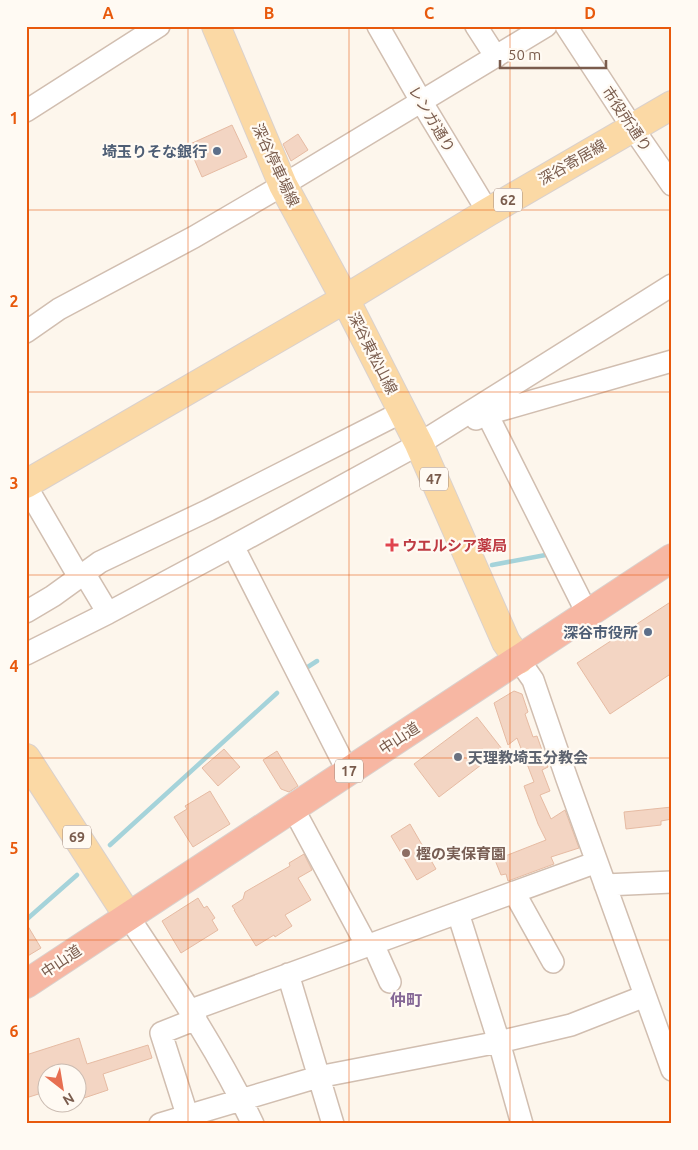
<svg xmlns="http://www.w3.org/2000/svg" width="698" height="1150" viewBox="0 0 698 1150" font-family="Ubuntu,'Noto Sans JP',sans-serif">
  <rect width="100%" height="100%" fill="#fdf6ec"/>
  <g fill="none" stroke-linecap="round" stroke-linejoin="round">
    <path stroke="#a5d3da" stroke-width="4.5" d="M492 565 551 554
      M303 670 317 661
      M110 845 277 693
      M26 920 77 875"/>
  </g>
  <path fill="#f3d5c3" stroke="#e6bba3" d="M232 125 247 157 202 177 188 145Z
    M298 134 308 150 291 161 283 144Z
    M672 601V673L610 714 577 663Z
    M514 691 522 694 528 712 525 714 533 737 537 736 548 767 542 770 550 791 540 795 551 819 565 810 579 848 551 857 554 864 508 881 506 874 501 875 495 860 546 840 538 824 524 786 534 782 517 738 508 745 494 703Z
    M477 717 502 749 439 797 414 764Z
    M224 749 240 767 218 786 202 768Z
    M277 751 298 786 289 792 281 789 263 760Z
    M210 791 230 824 193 847 174 817 187 809 185 806Z
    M672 807V819L661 821V825L626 829 624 812Z
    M410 824 436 869 417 880 391 836Z
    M304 854 312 870 298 878 311 900 285 915 292 926 275 937 274 935 256 946 234 910H235L232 906 243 899 245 892 290 866 289 863Z
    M198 898 204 908 207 906 215 918 212 920 218 930 181 953 162 921Z
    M26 923 41 948 26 957Z
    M79 1038 87 1064 148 1045 152 1058 103 1074 108 1090 78 1100V1072H48V1091L26 1098V1055Z"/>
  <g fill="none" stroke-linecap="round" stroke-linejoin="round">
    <defs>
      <path id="minor" d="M378 26 421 101 488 212
        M476 26 496 57
        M566 26 632 127 672 185
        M26 111 159 26
        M26 332 59 309 194 237 283 185 546 26
        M487 414 587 613
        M476 419 487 414 672 361
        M26 486 79 577
        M233 546 348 772
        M84 573 108 613
        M26 612 53 596 100 562 209 510 402 412
        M26 654 108 613 233 546 419 444 672 285
        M519 660 533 680 567 779 672 1070
        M293 808 367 946
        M605 885 672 882
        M514 892 553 962
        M458 913 499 1042 522 1124
        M128 916C173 984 218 1050 253 1124
        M373 944 390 982
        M288 974 333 1124
        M191 1010 597 862
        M160 1124 318 1077 499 1042 571 1025 645 996
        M190 1124 161 1033 196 1019"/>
      <path id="major" d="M216 26 283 185 345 299 419 444 506 642 519 660
        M26 484 345 299 488 212 672 105
        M26 758 128 916"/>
      <path id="highway" d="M26 984 672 558"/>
    </defs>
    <use href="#minor" stroke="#d1beb0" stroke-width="24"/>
    <use href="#major" stroke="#dad1cd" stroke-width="30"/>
    <use href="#highway" stroke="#dad1cd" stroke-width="30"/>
    <use href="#minor" stroke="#fff" stroke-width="21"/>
    <use href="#major" stroke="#fbd9a5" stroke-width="28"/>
    <use href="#highway" stroke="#f7b7a3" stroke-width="28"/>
  </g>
  <path fill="none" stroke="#e8590c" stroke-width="1" stroke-opacity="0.55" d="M188 26V1124M349 26V1124M510 26V1124M26 210H672M26 392H672M26 575H672M26 758H672M26 940H672"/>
  <g fill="#5c6f8a" stroke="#fffaf3" stroke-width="2">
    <circle cx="217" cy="151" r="5"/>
    <circle cx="648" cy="632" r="5"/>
  </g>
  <path fill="#e0444e" stroke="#fffaf3" stroke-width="2" d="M389.5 537.5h5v5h5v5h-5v5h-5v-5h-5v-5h5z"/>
  <circle fill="#6b7280" stroke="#fffaf3" stroke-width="2" cx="458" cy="757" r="5"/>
  <circle fill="#8d6e63" stroke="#fffaf3" stroke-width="2" cx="406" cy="853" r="5"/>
  <g text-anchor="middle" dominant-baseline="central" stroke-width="4.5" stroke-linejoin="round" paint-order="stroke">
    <g fill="#fffaf3" stroke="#a28b7f" stroke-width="1">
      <rect x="494" y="188.5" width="28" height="23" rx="4"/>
      <rect x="420" y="467.5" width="28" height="23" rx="4"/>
      <rect x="335" y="759.5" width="28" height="23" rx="4"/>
      <rect x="63" y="825.5" width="28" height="23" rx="4"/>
    </g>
    <g font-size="14" font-weight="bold" fill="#7a5c4d">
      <text x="508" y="200">62</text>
      <text x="434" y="479">47</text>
      <text x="349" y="771">17</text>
      <text x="77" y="837">69</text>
    </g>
    <g font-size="15" fill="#7a5c4d" stroke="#fffaf3">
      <text transform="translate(432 119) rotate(59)">レンガ通り</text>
      <text transform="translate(627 119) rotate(56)">市役所通り</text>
      <text transform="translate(572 162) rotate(-30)">深谷寄居線</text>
      <text transform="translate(276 165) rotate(65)">深谷停車場線</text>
      <text transform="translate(373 353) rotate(63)">深谷東松山線</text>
      <text transform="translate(399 738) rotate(-33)">中山道</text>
      <text transform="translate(61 961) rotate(-34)">中山道</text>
    </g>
    <g font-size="15" font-weight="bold" fill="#4e5e75" stroke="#fffaf3" text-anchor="end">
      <text x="207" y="151">埼玉りそな銀行</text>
      <text x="638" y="632">深谷市役所</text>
    </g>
    <g font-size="15" font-weight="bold" fill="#be3a42" stroke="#fffaf3" text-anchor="start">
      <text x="402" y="545">ウエルシア薬局</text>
    </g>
    <g font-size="15" font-weight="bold" fill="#5b616d" stroke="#fffaf3" text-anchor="start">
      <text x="468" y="757">天理教埼玉分教会</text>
    </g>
    <g font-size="15" font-weight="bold" fill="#785e54" stroke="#fffaf3" text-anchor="start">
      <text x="416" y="853">樫の実保育園</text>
    </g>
    <g font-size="16" font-weight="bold" fill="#846695" stroke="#fffaf3">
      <text x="406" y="1000">仲町</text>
    </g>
  </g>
  <rect width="698" height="1150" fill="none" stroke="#fffaf3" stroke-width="55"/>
  <g transform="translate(62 1088) rotate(149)"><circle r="24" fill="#fffaf3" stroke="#cabbb1"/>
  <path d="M0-4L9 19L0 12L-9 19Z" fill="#e76f51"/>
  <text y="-8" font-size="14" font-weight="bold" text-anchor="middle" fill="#7a5c4d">N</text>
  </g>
  <path d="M500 60v8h106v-8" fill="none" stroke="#7a5c4d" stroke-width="2.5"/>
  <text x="508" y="60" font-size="15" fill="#7a5c4d" stroke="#fffaf3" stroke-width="4" paint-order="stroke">50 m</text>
  <rect x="28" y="28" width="642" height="1094" fill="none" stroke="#e8590c" stroke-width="2"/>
  <g font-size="16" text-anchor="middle" font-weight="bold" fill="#e8590c">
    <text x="108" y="19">A</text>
    <text x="269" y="19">B</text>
    <text x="429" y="19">C</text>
    <text x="590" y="19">D</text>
    <text x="14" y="124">1</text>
    <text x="14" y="307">2</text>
    <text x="14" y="489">3</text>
    <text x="14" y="672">4</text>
    <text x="14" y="854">5</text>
    <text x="14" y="1037">6</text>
  </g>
</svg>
